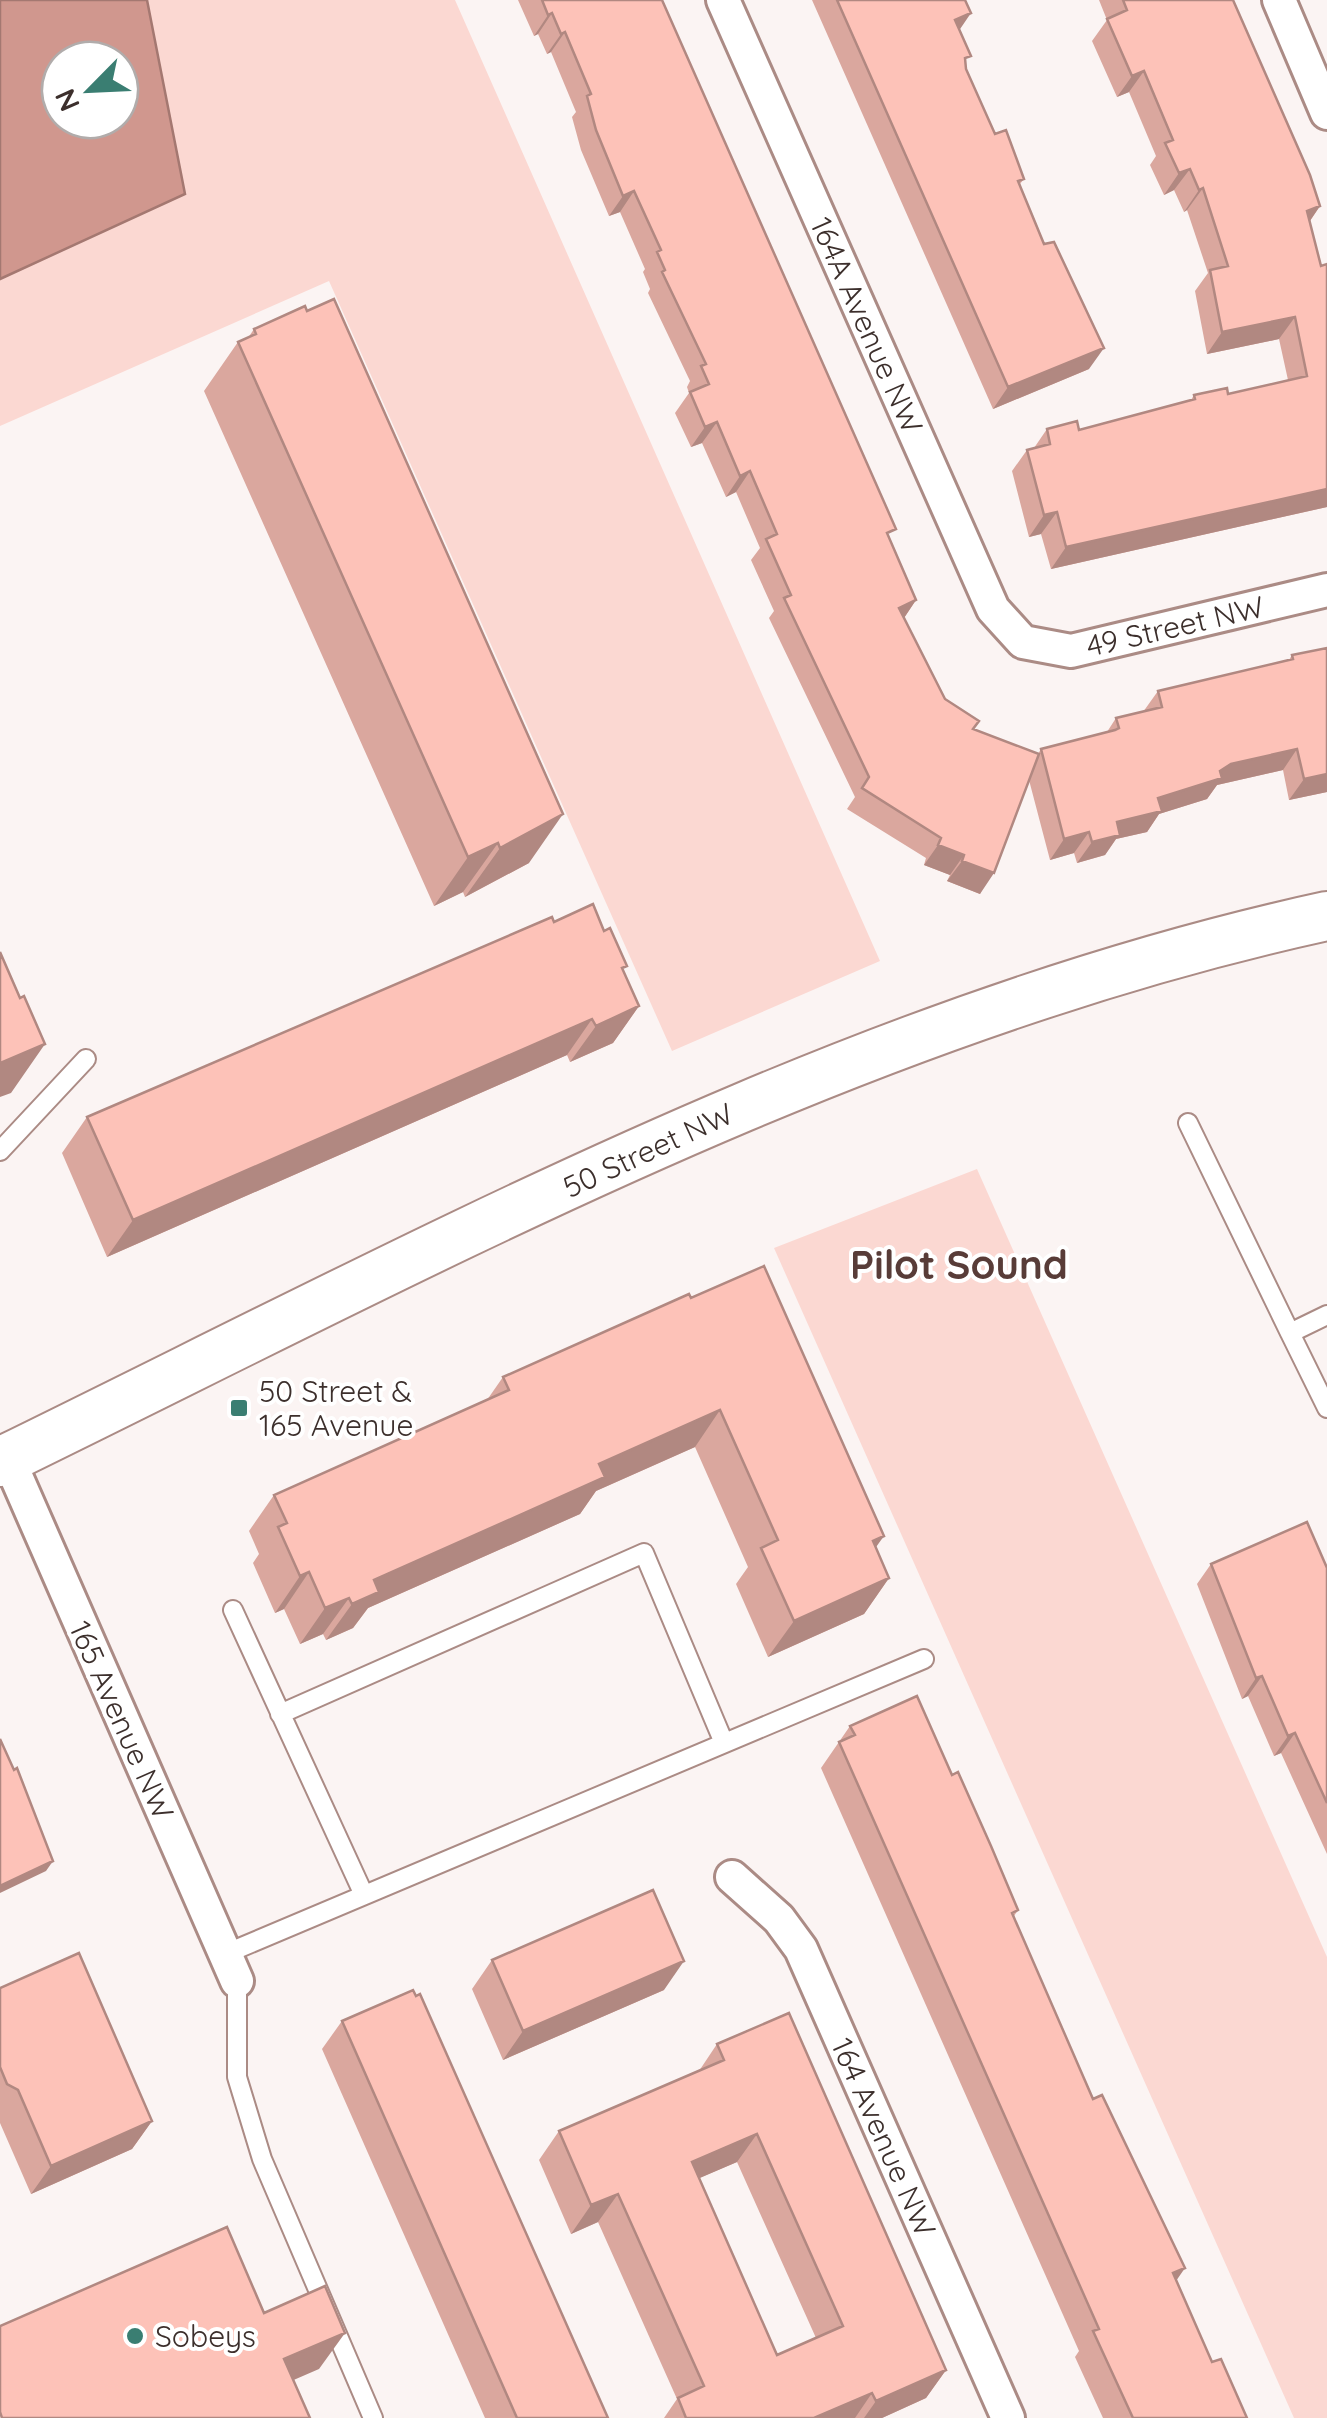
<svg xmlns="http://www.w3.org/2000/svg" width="1327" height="2418" viewBox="0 0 1327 2418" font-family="Quicksand,sans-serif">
  <rect width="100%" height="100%" fill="#fbf4f3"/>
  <path fill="#fbd8d2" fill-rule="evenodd" d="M0 0H455L880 961 672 1051 329 281 0 426ZM60 60H120V120H60Z
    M977 1169 1327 1957V2418H1294L774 1248Z"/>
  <path fill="#d0978e" stroke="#a47871" stroke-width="2.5" fill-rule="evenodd" d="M0 0H147L185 194 0 279ZM60 60H120V120H60Z"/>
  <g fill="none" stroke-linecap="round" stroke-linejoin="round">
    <defs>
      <path id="service" d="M1188 1123 1290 1333
        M0 1151 86 1059
        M1327 1315 1290 1333 1327 1408
        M233 1610 364 1895
        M280 1714 644 1553 724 1743
        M225 1954 924 1659
        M237 1981V2077L262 2159 373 2418"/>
      <path id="minor" d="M723 0 993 609 1023 642 1071 651 1327 590
        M1279 0 1327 113
        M8 1458 237 1981
        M732 1877 779 1919 801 1949 1008 2418"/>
      <path id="secondary" d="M0 1462C430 1252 856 1018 1327 916"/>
    </defs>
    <use href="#service" stroke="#ab8b85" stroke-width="22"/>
    <use href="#minor" stroke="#ab8b85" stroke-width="38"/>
    <use href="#secondary" stroke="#ab8b85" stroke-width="52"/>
    <use href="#service" stroke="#fff" stroke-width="18"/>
    <use href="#minor" stroke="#fff" stroke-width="32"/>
    <use href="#secondary" stroke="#fff" stroke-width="48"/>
  </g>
  <path fill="#daa79e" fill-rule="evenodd" d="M518 0H662L916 600 904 618 945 699 973 729 1038 754 1041 749 1107 732 1116 718 1143 712 1158 691 1289 660 1292 655 1327 648V792L1289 800 1283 770 1217 785 1207 799 1159 814 1147 832 1116 839 1105 855 1077 863 1074 853 1050 860 1029 780 980 894 947 881 950 875 924 865 926 858 847 809 855 797 769 618 774 611 751 560 760 548 736 492 726 497 702 443 691 447 675 413 689 393 687 387 690 381 648 293 650 289 643 272 645 269 620 212 609 216 581 150 572 117 576 112 551 52 547 54 538 34 534 36Z
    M812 0H965L959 30 966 69 995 134 1024 179 1019 185 1089 369 993 409Z
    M1099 0H1233L1320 206 1310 221 1327 507 1051 569 1041 534 1029 537 1012 471 1027 450 1034 448 1047 429 1079 430 1191 400 1194 395 1228 394 1288 380 1279 339 1207 354 1195 291 1208 273 1187 210 1184 212 1174 190 1164 195 1150 165 1156 156 1129 92 1117 97 1092 41 1107 20Z
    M254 329 529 863 465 897 463 892 434 906 204 391 238 342 248 338Z
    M554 922 604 931 639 1006 613 1043 570 1062 567 1055 107 1257 62 1153 87 1117Z
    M691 1298 876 1548 889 1578 864 1614 768 1657 736 1584 748 1567 695 1447 596 1491 580 1514 368 1608 353 1628 326 1640 323 1634 300 1644 284 1609 275 1613 253 1563 259 1554 249 1531 274 1495 487 1400 503 1377Z
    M1211 1564 1327 1568V1854L1281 1753 1274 1756 1248 1696 1242 1699 1197 1584Z
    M850 1726 952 1775 1018 1910 1014 1916 1093 2099 1212 2362 1247 2418H1103L1075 2357 1079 2351 821 1768Z
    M492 1960 664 1990 503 2060 472 1989Z
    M0 1988 152 2121 132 2149 31 2194 0 2123Z
    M342 2021 608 2418H485L322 2049Z
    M717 2044 946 2370 926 2398 882 2418H664L677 2399 598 2222 571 2234 539 2160 559 2131 699 2071ZM737 2162 816 2338 777 2355 699 2178Z"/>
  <path fill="#b18881" d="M552 13 538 34 534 36 548 15Z
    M971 13 956 35 955 20Z
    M565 32 551 52 547 54 561 34Z
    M1144 71 1129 92 1117 97 1132 76Z
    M1190 169 1174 190 1164 195 1179 173Z
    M1203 188 1187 210 1184 212 1199 190Z
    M634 191 620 212 609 216 623 196Z
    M1320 206 1305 228 1307 211Z
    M1295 317 1279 339 1207 354 1222 332Z
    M1104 348 1089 369 993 409 1008 387Z
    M717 422 702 443 691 447 705 427Z
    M750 471 736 492 726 497 740 476Z
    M1327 489V507L1051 569 1066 547Z
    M1057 512 1041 534 1029 537 1044 515Z
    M916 600 902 621 899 608Z
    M1297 749 1283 770 1217 785 1207 799 1159 814 1147 832 1116 839 1105 855 1077 863 1092 842 1117 822 1158 798 1231 764Z
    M1327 774V792L1289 800 1304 779Z
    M563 814 529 863 465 897 500 848Z
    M1089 832 1074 853 1050 860 1064 839Z
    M498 843 463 892 434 906 468 857Z
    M938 845 964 855 950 875 924 865Z
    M962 861 994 873 980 894 947 881Z
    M639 1006 613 1043 570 1062 596 1026Z
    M592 1019 567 1055 107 1257 133 1220Z
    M45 1044 11 1093 0 1097V1063Z
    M720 1410 695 1447 596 1491 580 1514 368 1608 353 1628 326 1640 352 1604 374 1580 599 1464Z
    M884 1536 858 1572 873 1541Z
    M309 1572 284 1609 275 1613 300 1576Z
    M889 1578 864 1614 768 1657 794 1621Z
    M349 1598 323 1634 300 1644 325 1608Z
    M1262 1676 1248 1696 1242 1699 1256 1678Z
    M1295 1733 1281 1753 1274 1756 1288 1736Z
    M53 1861 46 1871 0 1893V1886Z
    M684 1961 664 1990 503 2060 523 2031Z
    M152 2121 132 2149 31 2194 51 2166Z
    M757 2134 737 2162 672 2190 692 2162Z
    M618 2194 598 2222 571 2234 591 2205Z
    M1185 2268 1167 2294 1173 2273Z
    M345 2333 319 2369 259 2395 284 2359Z
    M946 2370 926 2398 882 2418H864L876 2401Z
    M872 2393 855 2418H814Z"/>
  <path fill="#fdc2b8" stroke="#b18881" stroke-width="2.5" fill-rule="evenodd" d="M542 0H662L896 529 887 533 916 600 899 608 945 699 979 721 973 729 1039 754 994 873 962 861 964 855 938 845 941 838 862 788 869 777 784 598 791 595 766 539 777 534 750 471 740 476 717 422 705 427 690 392 709 384 701 366 706 364 662 272 665 270 657 252 661 250 634 191 623 196 596 130 587 96 591 94 565 32 561 34 552 13 548 15Z
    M837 0H965L971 13 955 20 971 56 965 58 966 69 995 134 1006 130 1024 179 1018 181 1044 244 1054 242 1104 348 1008 387Z
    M1123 0H1233L1310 175 1320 206 1307 211 1321 266 1327 264V489L1066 547 1057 512 1044 515 1027 450 1050 444 1047 429 1077 421 1079 430 1195 399 1194 395 1227 388 1228 394 1307 376 1295 317 1222 332 1210 270 1228 266 1203 188 1199 190 1190 169 1179 173 1165 143 1173 140 1144 71 1132 76 1107 19 1127 10Z
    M334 299 563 814 500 848 498 843 468 857 238 342 256 334 254 329 305 306 307 311Z
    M1327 648V774L1304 779 1297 749 1231 764 1220 771 1222 778 1158 798 1162 811 1117 822 1120 835 1092 842 1089 832 1064 839 1041 749 1115 730 1119 728 1116 718 1162 707 1158 691 1293 659 1292 655Z
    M593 904 604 931 610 928 627 966 622 968 639 1006 596 1026 592 1019 133 1220 87 1117 552 917 554 922Z
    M0 952 20 998 24 996 45 1044 0 1063Z
    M764 1266 884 1536 873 1541 889 1578 794 1621 761 1548 778 1540 720 1410 599 1464 605 1477 374 1580 379 1592 352 1604 349 1598 325 1608 309 1572 300 1576 278 1527 287 1523 274 1495 509 1390 503 1377 689 1294 691 1298Z
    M1307 1522 1327 1568V1803L1295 1733 1288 1736 1262 1676 1256 1678 1211 1564Z
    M917 1696 952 1775 958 1772 991 1846 1018 1910 1012 1913 1093 2099 1102 2095 1185 2268 1173 2273 1212 2362 1221 2359 1247 2418H1133L1093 2331 1099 2329 839 1742 855 1735 850 1726Z
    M0 1739 14 1770 17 1768 53 1861 0 1886Z
    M653 1890 684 1961 523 2031 492 1960Z
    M79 1953 152 2121 51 2166 18 2090 7 2084 0 2067V1988Z
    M413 1990 416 1996 420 1994 608 2418H517L342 2021Z
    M789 2013 946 2370 876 2401 872 2393 814 2418H686L678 2398 704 2386 618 2194 591 2205 559 2131 724 2060 717 2044ZM757 2134 843 2326 777 2355 692 2162Z
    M227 2227 264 2313 325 2286 345 2333 284 2359 310 2418H2L0 2412V2326Z"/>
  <g fill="#3a7e72" stroke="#fff" stroke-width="4">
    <rect x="229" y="1398" width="20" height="20" rx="5"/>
    <circle cx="135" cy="2336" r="10"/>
  </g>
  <g text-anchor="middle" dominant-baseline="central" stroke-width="8" stroke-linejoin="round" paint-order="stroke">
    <g font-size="30" fill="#3c2f2c" stroke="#fff">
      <text transform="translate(867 325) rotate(66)">164A Avenue NW</text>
      <text transform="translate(1175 626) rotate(-13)">49 Street NW</text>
      <text transform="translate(648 1150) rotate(-25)">50 Street NW</text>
      <text transform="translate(122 1720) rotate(66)">165 Avenue NW</text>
      <text transform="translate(884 2137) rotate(66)">164 Avenue NW</text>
    </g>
    <g font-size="30" fill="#3c2f2c" stroke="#fff" text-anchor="start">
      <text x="259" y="1391">50 Street &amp;<tspan x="259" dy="34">165 Avenue</tspan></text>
      <text x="155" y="2336">Sobeys</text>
    </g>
    <g font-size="40" font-weight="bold" fill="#583c38" stroke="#fff">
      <text x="959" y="1264">Pilot Sound</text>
    </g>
  </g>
  <g transform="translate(90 90) rotate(246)"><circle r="48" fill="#ffffff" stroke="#b1acab" stroke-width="2.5"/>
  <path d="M0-8L18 38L0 25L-18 38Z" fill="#3a7e72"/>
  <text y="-15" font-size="28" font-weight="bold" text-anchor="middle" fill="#3c2f2c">N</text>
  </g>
</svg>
